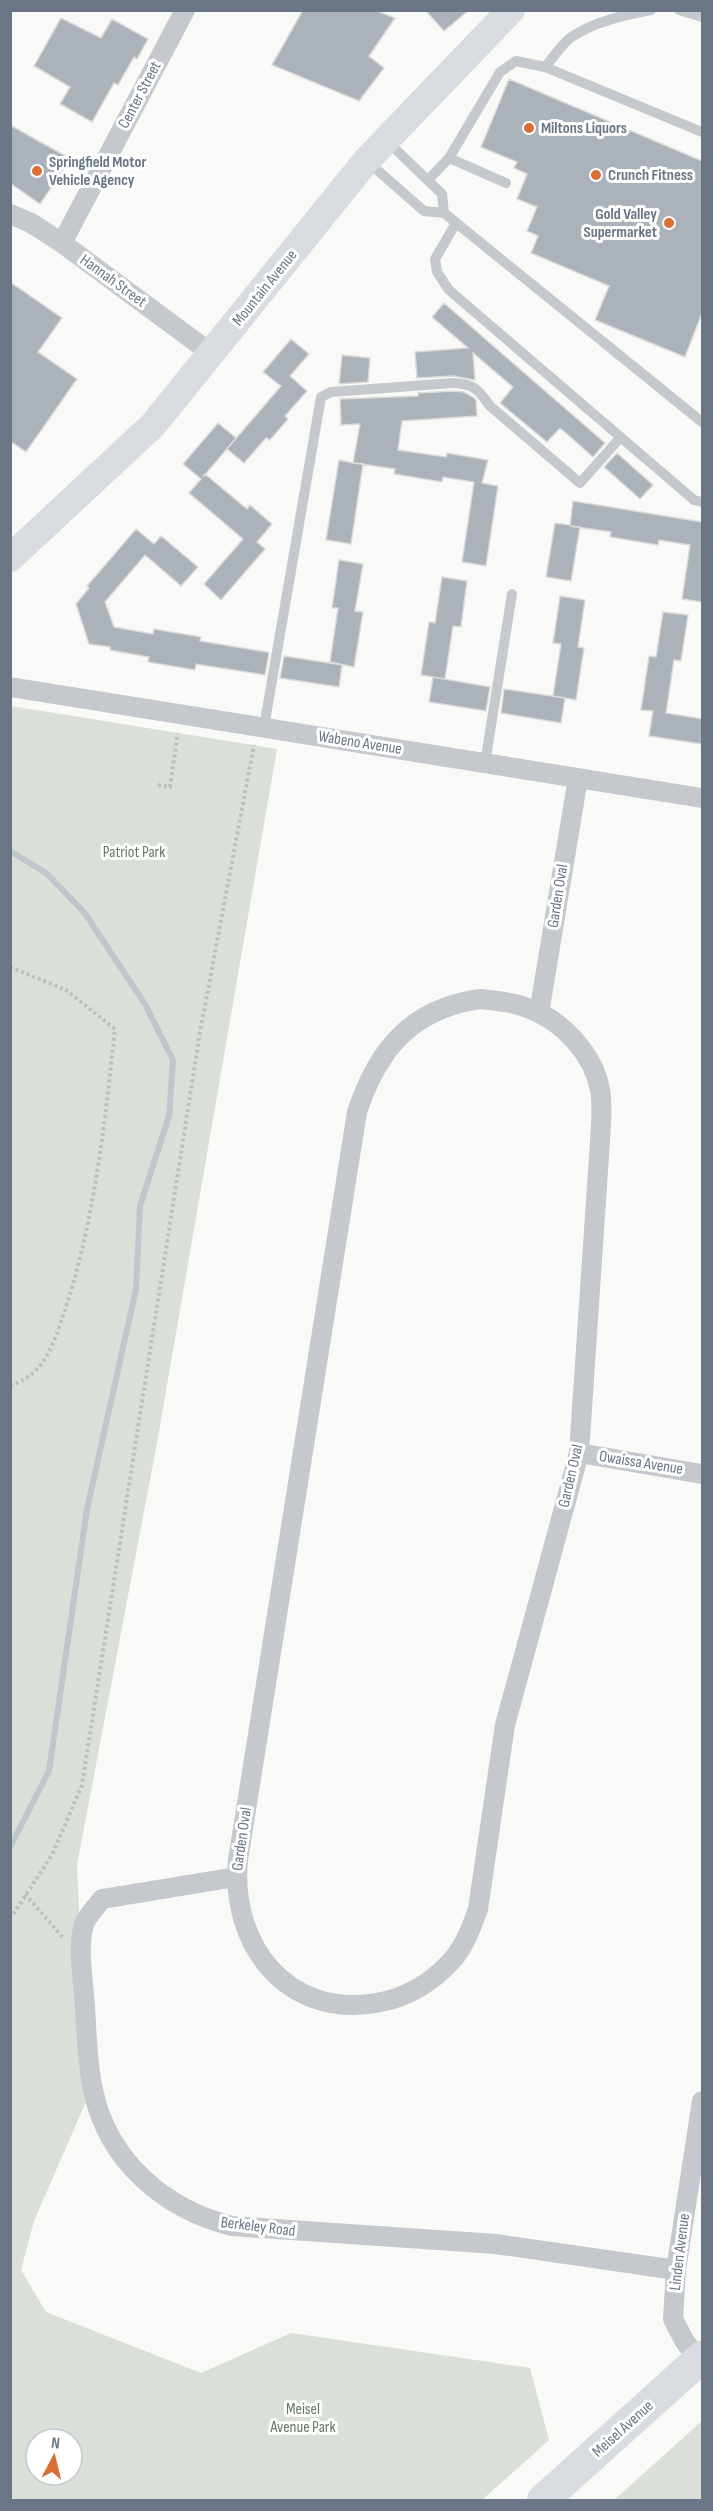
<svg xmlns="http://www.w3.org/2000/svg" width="713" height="2511" viewBox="0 0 713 2511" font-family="'Sofia Sans Condensed',sans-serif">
  <rect width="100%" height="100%" fill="#f9f9f7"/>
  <path fill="#dae0d8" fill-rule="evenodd" d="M11 706 277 749 157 1443 77 1865 88 2097 34 2221 21 2270 46 2312 201 2373 291 2333 530 2368 549 2440 482 2500H11ZM36 2439H72V2475H36Z
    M702 2421V2500H614Z"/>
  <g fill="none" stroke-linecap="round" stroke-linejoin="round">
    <path stroke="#bfc7cd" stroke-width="6" d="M10 851 46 873 84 912 145 1004 173 1060 169 1116 140 1206 136 1289 87 1509 49 1771 10 1847"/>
  </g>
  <path fill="#acb2b9" stroke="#dbdbd9" stroke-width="1.5" d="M303 10H375L395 18 369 56 384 68 359 101 272 65Z
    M425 10H469L444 31Z
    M61 18 101 38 112 19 148 39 137 59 134 57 118 85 114 83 92 122 60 104 70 87 34 66Z
    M509 79 702 161V313L685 357 595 320 609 286 531 253 538 236 527 231 537 207 517 199 527 174 514 168 517 162 481 147Z
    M10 125 71 159 40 204 10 183Z
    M10 282 62 318 38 352 77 379 26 452 10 441Z
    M444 303 605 443 593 457 560 428 547 442 500 403 513 387 473 353 475 380 453 376 417 378 415 352 468 348 432 317Z
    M291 339 309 354 290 376 307 391 285 416 288 419 270 440 266 438 244 463 227 449 281 386 263 372Z
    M342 355 370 358 368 382 339 384Z
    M453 391 464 392 473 397 476 400 477 416 402 421 398 450 446 457 447 453 488 460 482 483 498 486 486 566 462 562 474 482 443 477 442 482 394 474 395 469 354 463 363 464 351 544 326 540 339 460 353 463 360 424 341 425 340 399 418 396V393Z
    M218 423 236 438 203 477 205 474 247 509 250 505 272 524 257 542 265 549 221 600 204 584 243 539 189 493 201 479 183 464Z
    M617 453 653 485 640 499 604 467Z
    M573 501 702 522V602L682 599 690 545 659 540 658 545 610 537 611 532 570 526 580 527 571 581 546 577 555 523 570 525Z
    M136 529 154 544 161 536 198 567 181 586 145 555 105 602 114 627 153 634 154 629 201 637 200 641 267 652 269 653 265 675 196 664 195 670 148 662 149 657 110 650V647L89 644 76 604 89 588 87 586Z
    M339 560 363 564 355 611 363 612 354 667 330 662 338 608H332Z
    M442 577 467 581 461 627 453 626 445 679 421 675 429 622 435 623Z
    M560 596 585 600 578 647 584 648 576 700 553 696 561 644 553 643Z
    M663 612 688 615 681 661 674 660 666 713 702 719V744L649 736 653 711 641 710 649 656 656 657Z
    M284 656 342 665 339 687 280 678Z
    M433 677 490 687 486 711 429 702Z
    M504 689 565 698 561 723 501 713Z"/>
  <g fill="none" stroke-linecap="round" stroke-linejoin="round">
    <path stroke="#bdbfc2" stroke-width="4" stroke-dasharray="3 3" stroke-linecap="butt" d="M158 785 170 787 178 733
      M10 967 66 990 115 1029C105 1122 95 1217 66 1307 59 1327 52 1354 37 1369 29 1377 21 1382 10 1386
      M25 1894 64 1939
      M10 1919 52 1855 82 1785 200 1032 254 745"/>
    <path stroke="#c5c8cc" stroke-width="10" d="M651 10C624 15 593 22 570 38 561 45 553 58 545 67L702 132
      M679 10 702 17
      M387 141 442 194 444 213
      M449 158 506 183
      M367 161 424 211 444 213 702 422
      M428 180 449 158 500 72 516 61 545 67
      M456 223 435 259 437 272 449 290 694 500 702 502
      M264 727 321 397 331 392 453 383C474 384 478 389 490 406L580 483 620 438
      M485 763 512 594"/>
    <path stroke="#c5c8cc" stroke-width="20" d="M10 214 31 223 62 243 212 354
      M62 243 185 10
      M10 687 702 798
      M480 999C497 1001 513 1002 530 1009 563 1021 594 1055 600 1090 603 1107 601 1124 600 1141L579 1453 505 1725 478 1909C472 1926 466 1943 454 1958 434 1981 407 1998 376 2003 287 2018 230 1945 238 1860L357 1112C378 1049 411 1009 480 999Z
      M539 1013 578 778
      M579 1453 702 1474
      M236 1877 102 1899C97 1906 89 1914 85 1922 76 1944 84 1984 85 2008 87 2035 87 2063 93 2090 108 2161 164 2209 232 2226L496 2244 676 2270
      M702 2101 676 2270 673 2319 685 2342 699 2360 702 2359"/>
    <path stroke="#d8dbdf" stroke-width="28" d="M10 558 153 425 366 161 511 10"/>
    <path stroke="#d8dbdf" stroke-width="32" d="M543 2500 702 2357"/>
  </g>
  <g fill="#da6e35" stroke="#fff" stroke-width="2">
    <circle cx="529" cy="128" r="6"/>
    <circle cx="37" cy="171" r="6"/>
    <circle cx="596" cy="175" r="6"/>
    <circle cx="669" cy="223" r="6"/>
  </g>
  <g text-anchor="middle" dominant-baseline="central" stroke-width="6" stroke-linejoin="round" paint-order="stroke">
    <g font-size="16" fill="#6a7686" stroke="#fff">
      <text transform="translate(140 95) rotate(-62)">Center Street</text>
      <text transform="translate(113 281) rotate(36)">Hannah Street</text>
      <text transform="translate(265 288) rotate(-51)">Mountain Avenue</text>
      <text transform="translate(360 743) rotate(9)">Wabeno Avenue</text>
      <text transform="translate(558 896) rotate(-81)">Garden Oval</text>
      <text transform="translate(641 1463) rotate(9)">Owaissa Avenue</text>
      <text transform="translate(571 1476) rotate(-77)">Garden Oval</text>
      <text transform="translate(242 1839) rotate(-82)">Garden Oval</text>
      <text transform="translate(258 2227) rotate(7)">Berkeley Road</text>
      <text transform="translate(680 2252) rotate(-83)">Linden Avenue</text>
      <text transform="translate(623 2429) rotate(-42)">Meisel Avenue</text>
    </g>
    <g font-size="16" font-weight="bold" fill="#6a7686" stroke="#fff" text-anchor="start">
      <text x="541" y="128">Miltons Liquors</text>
      <text x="49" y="162">Springfield Motor<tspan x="49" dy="18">Vehicle Agency</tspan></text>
      <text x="608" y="175">Crunch Fitness</text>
      <text x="657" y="214" text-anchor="end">Gold Valley<tspan x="657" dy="18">Supermarket</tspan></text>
    </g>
    <g font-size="16" fill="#667964" stroke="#fff">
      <text x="134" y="852">Patriot Park</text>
      <text x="303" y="2409">Meisel<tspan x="303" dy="18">Avenue Park</tspan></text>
    </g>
  </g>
  <rect width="713" height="2511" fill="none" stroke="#6a7686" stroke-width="24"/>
  <g transform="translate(54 2457) rotate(7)"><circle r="28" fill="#ffffff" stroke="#c3c8cf" stroke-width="1.5"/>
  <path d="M0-4.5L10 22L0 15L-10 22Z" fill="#da6e35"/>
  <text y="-9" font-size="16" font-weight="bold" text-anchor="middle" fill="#6a7686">N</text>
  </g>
</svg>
